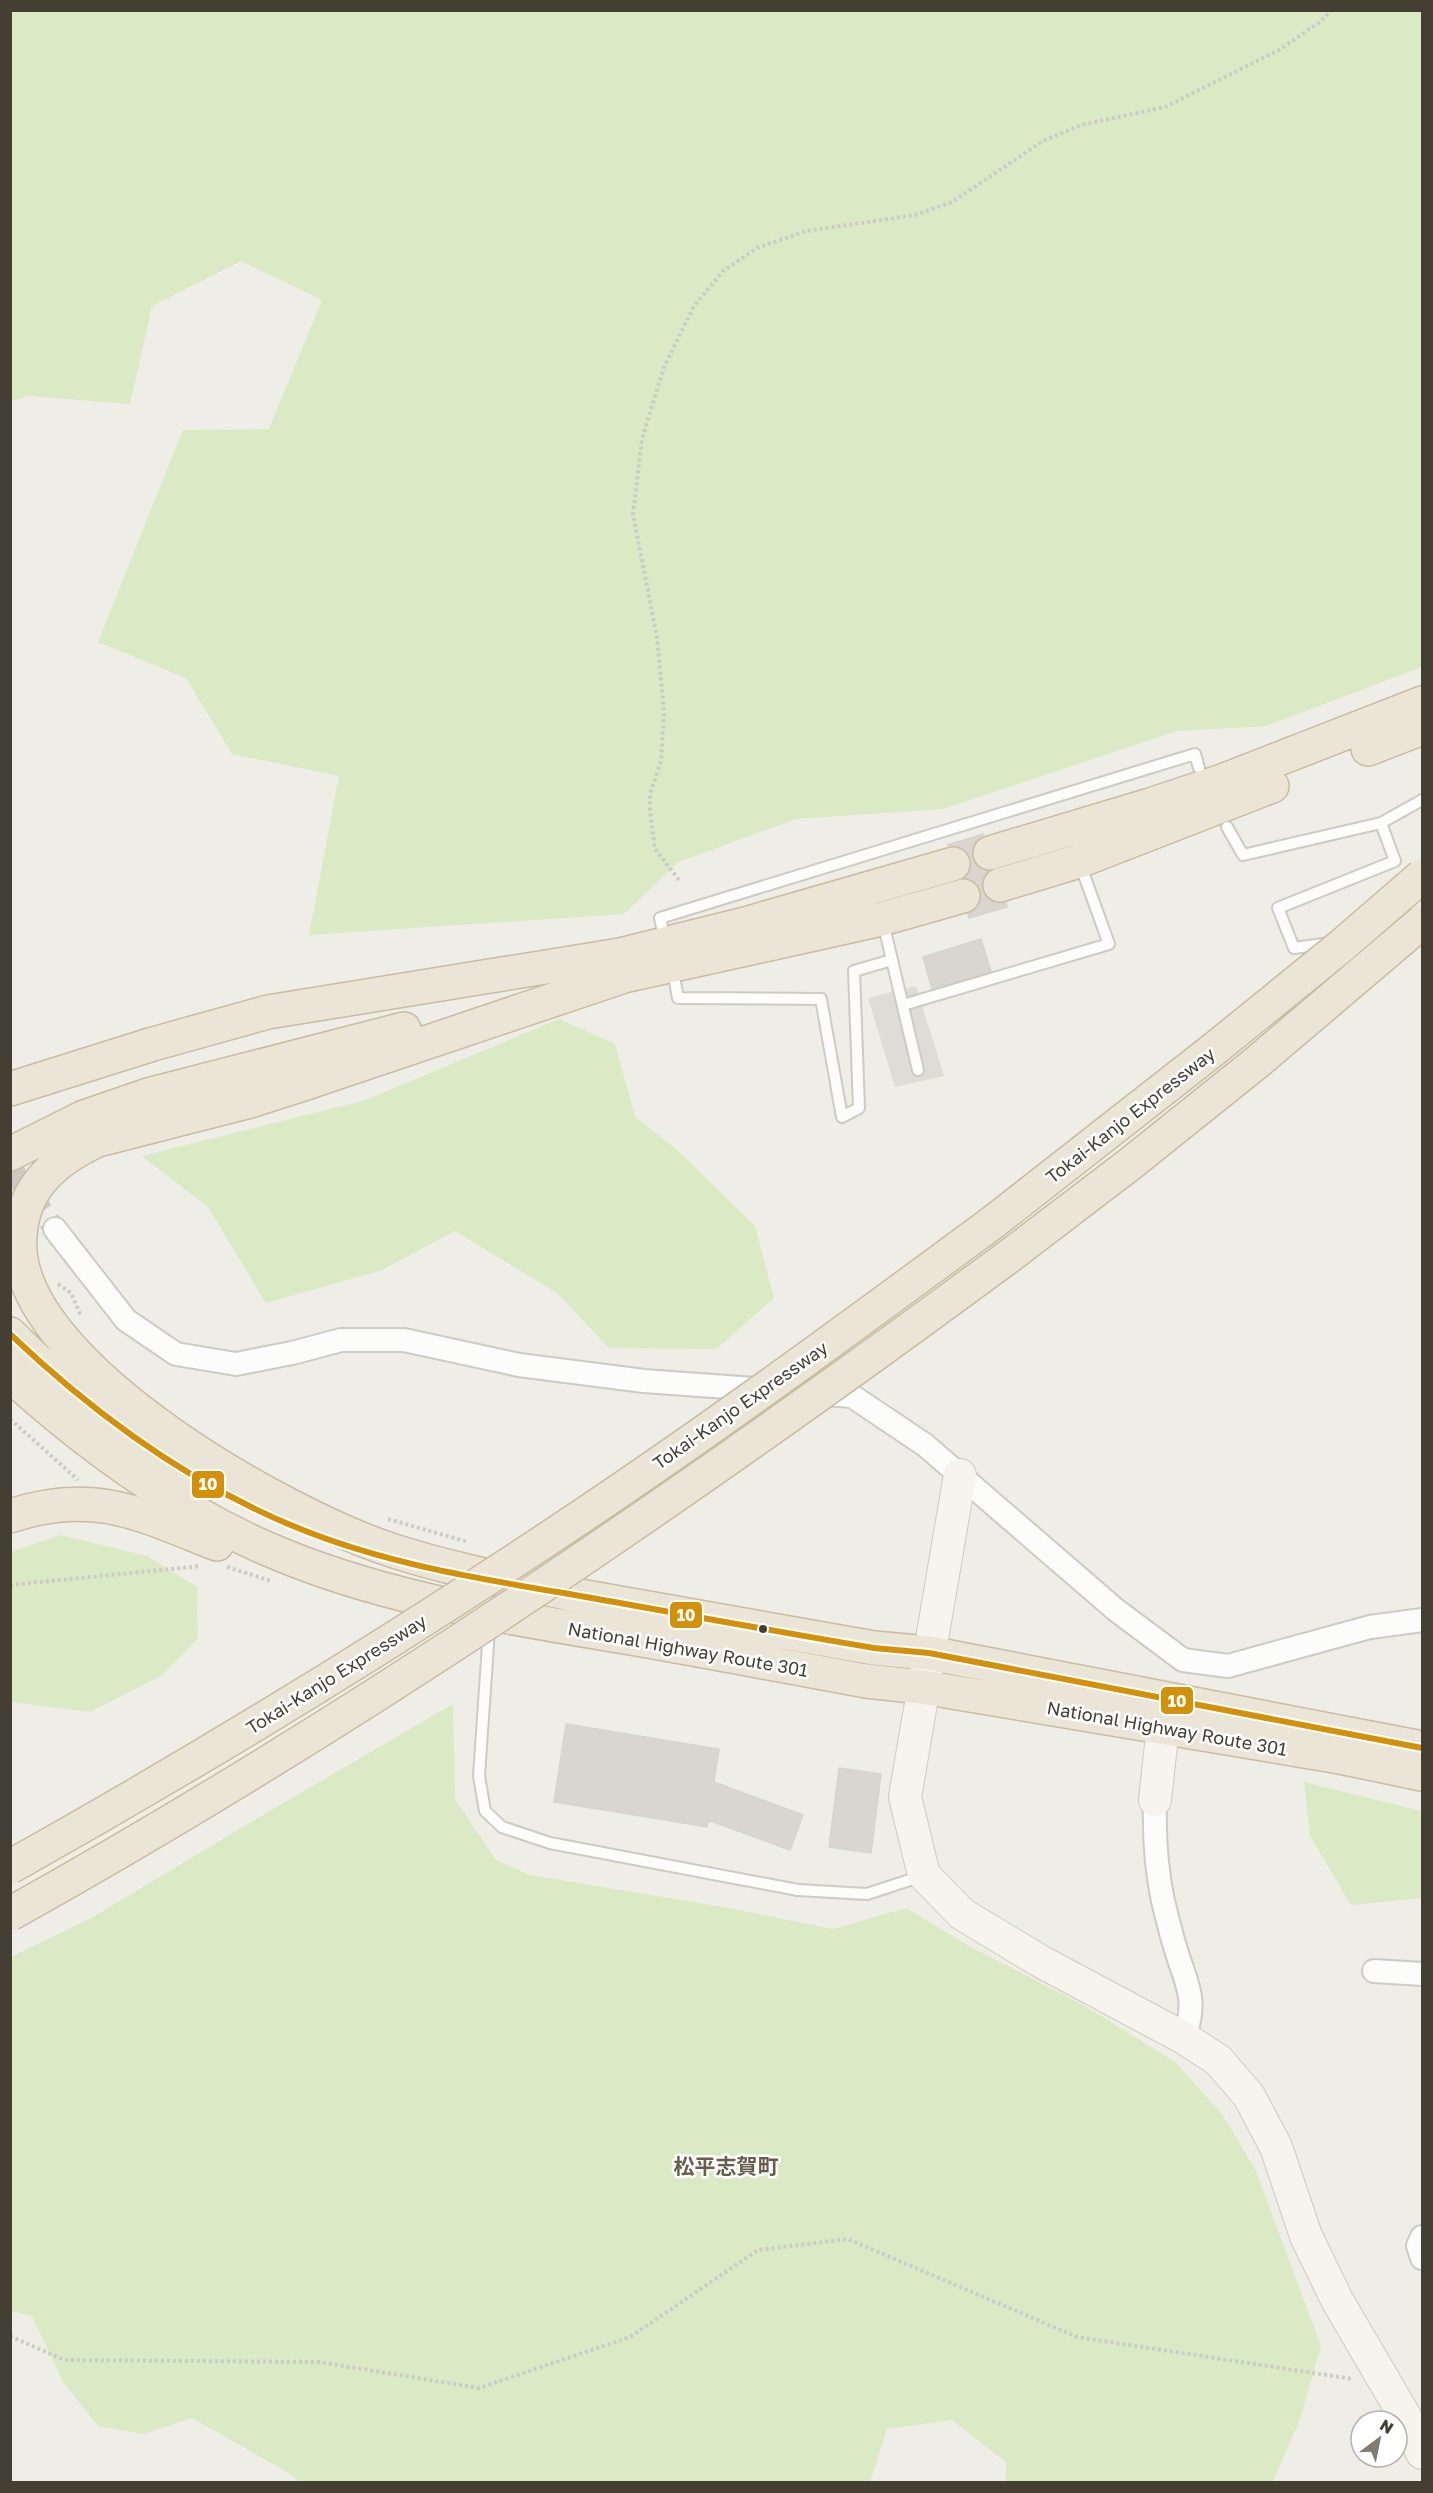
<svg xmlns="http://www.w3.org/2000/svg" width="1433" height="2493" viewBox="0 0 1433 2493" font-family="'Golos Text','Noto Sans JP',sans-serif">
  <rect width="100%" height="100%" fill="#eeede6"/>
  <path fill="#daeac5" d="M11 10 1422 11V667L1266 726 1177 731 943 809 796 819 678 862 624 914 309 935 339 776 232 754 186 678 98 642 183 430 269 429 322 300 241 261 152 306 130 404 28 396 11 401Z
    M559 1019 615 1044 635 1117 677 1150 755 1226 774 1298 716 1349 609 1348 557 1293 455 1231 382 1270 266 1303 208 1207 142 1156 366 1100Z
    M61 1535 147 1556 197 1587 198 1638 161 1676 90 1712 11 1702V1552Z
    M453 1704 455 1799 496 1860 530 1875 729 1908 833 1929 906 1908 969 1946 1085 2006 1175 2062 1222 2114 1255 2169 1321 2346 1300 2419 1273 2482H1005L1007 2463 952 2420 887 2429 870 2482H300L289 2473 192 2418 143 2434 98 2426 63 2382 32 2316 11 2311V1957L93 1917 251 1822Z
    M1304 1782 1422 1811V1898L1351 1905 1310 1836Z"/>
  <path fill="#dedcd6" d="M916 986 944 1076 895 1087 868 998Z"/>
  <path fill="#d8d6cf" stroke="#d7d4cc" stroke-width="1.5" d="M984 834 976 841 972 848V859L978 867 988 871 982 881V890L987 898 995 903H1006L1007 907 969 918 968 914 977 909 981 900V890L976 883 965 878 971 869V858L966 850 958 846 947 845Z
    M981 939 991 971 932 989 923 957Z
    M566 1724 719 1749 714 1782 803 1815 790 1850 708 1820 707 1827 554 1802Z
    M839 1768 881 1774 871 1853 829 1847Z"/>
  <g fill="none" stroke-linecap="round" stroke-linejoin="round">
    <path stroke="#cccac2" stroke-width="22" stroke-dasharray="22 11" stroke-linecap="butt" d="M10 1167 55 1229"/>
    <defs>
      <path id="lane" d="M1227 827 1243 855 1381 823 1422 800
        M883 922 918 1070
        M662 927 660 918 1195 754 1199 768
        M1330 943 1294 948 1278 908 1395 861 1381 823
        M675 982 678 998 821 999 842 1117 859 1108 854 971 892 960
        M903 1005 1109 944 1080 864
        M489 1630 479 1776 485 1811 502 1827 550 1843 798 1890 867 1894 922 1876"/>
      <path id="street" d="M55 1229 126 1320 176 1354 236 1364 292 1353 341 1340H404L519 1365 644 1381 852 1396 925 1445 1116 1610 1183 1660 1228 1666 1370 1627 1422 1620
        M1155 1800C1154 1834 1156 1868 1163 1901 1167 1917 1171 1934 1176 1950 1187 1986 1198 1999 1184 2038
        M1374 1971 1422 1974
        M1422 2237 1418 2246 1422 2258"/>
      <path id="secondary" d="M960 1475 905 1797 924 1875 962 1914 1040 1961 1184 2038 1218 2060 1249 2096 1276 2147 1306 2236 1337 2300 1410 2425 1422 2453
        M1155 1800 1163 1727"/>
      <path id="highway" d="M1368 749 1422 728
        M990 853 1150 805 1222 781 1422 703
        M1000 885 1079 861 1272 786
        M10 1089 153 1044 268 1012 620 955 745 924 953 864
        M10 1154 84 1117 148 1095 404 1029
        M992 1223 1213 1050
        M1016 1251 1130 1164 1256 1063
        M10 1334C65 1390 130 1440 199 1478
        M10 1375C87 1445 169 1505 263 1547 376 1597 498 1616 619 1636 701 1650 784 1666 866 1681L922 1687 1340 1757 1422 1774
        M10 1516C94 1488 140 1514 217 1544
        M569 1594 874 1648 929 1653 1422 1748
        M589 1598C523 1583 455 1571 391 1550 287 1516 27 1371 20 1250 17 1193 50 1162 98 1140L250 1101 303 1084 624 976 882 919 963 896"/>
    </defs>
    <use href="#lane" stroke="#cccbc4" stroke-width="14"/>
    <use href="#street" stroke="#cccbc4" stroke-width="26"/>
    <use href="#secondary" stroke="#cecabd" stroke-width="34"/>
    <use href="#highway" stroke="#c8bca1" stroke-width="36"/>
    <path stroke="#cdcbc6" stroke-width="4" stroke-dasharray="3 3" stroke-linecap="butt" d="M679 880 655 849 650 811V794L661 761 664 712 657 638 633 514 642 439 664 367 694 306 723 271 757 248 806 231 915 215 952 202 1043 141 1081 125 1165 107 1279 50 1320 22 1332 10
      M58 1284 71 1293 81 1316
      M10 1419 78 1480
      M388 1519 468 1542
      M227 1567 271 1581
      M10 1585 201 1566
      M10 2336 64 2360 319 2362 479 2388 630 2337 758 2250 848 2239 1077 2337 1353 2379"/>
    <use href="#lane" stroke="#fcfcfb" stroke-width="10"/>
    <use href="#street" stroke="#fcfcfb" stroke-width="22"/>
    <use href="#secondary" stroke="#f6f4ed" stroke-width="32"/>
    <use href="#highway" stroke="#ebe5d7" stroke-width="33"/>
    <defs>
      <path id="highway-bridge" d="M1213 1050 1340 947 1422 876
        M1256 1063 1422 922
        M10 1867C199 1761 384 1648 564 1528 710 1431 851 1327 992 1223
        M10 1914C361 1718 693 1490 1016 1251"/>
    </defs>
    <use href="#highway-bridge" stroke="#c8bca1" stroke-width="36" stroke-linecap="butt"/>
    <use href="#highway-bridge" stroke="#ebe5d7" stroke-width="33"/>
    <defs>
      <path id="bus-1" d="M10 1334C95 1415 189 1484 298 1528 391 1566 488 1580 586 1597 682 1614 778 1632 874 1648L929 1653 1422 1748"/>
    </defs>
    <use href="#bus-1" stroke="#fff" stroke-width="10"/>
    <use href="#bus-1" stroke="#d3910a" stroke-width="6"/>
  </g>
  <circle fill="#443f33" stroke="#fff" stroke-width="2" cx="763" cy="1629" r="5"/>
  <g text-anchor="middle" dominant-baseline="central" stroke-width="5" stroke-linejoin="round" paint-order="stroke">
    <g font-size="18" fill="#443f33" stroke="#fff">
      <text transform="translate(1130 1115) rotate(-38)">Tokai-Kanjo Expressway</text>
      <text transform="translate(740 1405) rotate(-35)">Tokai-Kanjo Expressway</text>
      <text transform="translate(688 1649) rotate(10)">National Highway Route 301</text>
      <text transform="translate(336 1674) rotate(-32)">Tokai-Kanjo Expressway</text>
      <text transform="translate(1167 1728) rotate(10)">National Highway Route 301</text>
    </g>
    <g font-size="21" font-weight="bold" fill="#675d4a" stroke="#fff">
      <text x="726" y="2166">松平志賀町</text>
    </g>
  </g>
  <g stroke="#fff" stroke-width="2">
    <rect x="191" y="1470" width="34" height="29" rx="6" fill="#d3910a"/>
    <rect x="669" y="1601" width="34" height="28" rx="6" fill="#d3910a"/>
    <rect x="1160" y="1686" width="34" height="29" rx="6" fill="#d3910a"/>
  </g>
  <g font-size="16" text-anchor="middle" font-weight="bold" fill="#fff">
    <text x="208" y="1490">10</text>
    <text x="686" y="1621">10</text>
    <text x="1177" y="1707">10</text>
  </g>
  <rect width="1433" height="2493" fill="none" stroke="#443f33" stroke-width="24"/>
  <g transform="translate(1379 2439) rotate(32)"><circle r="28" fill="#ffffff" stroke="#b4b2ad" stroke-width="1.5"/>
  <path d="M0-4.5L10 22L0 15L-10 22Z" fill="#807c72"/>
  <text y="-9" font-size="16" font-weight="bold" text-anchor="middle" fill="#443f33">N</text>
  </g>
</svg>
